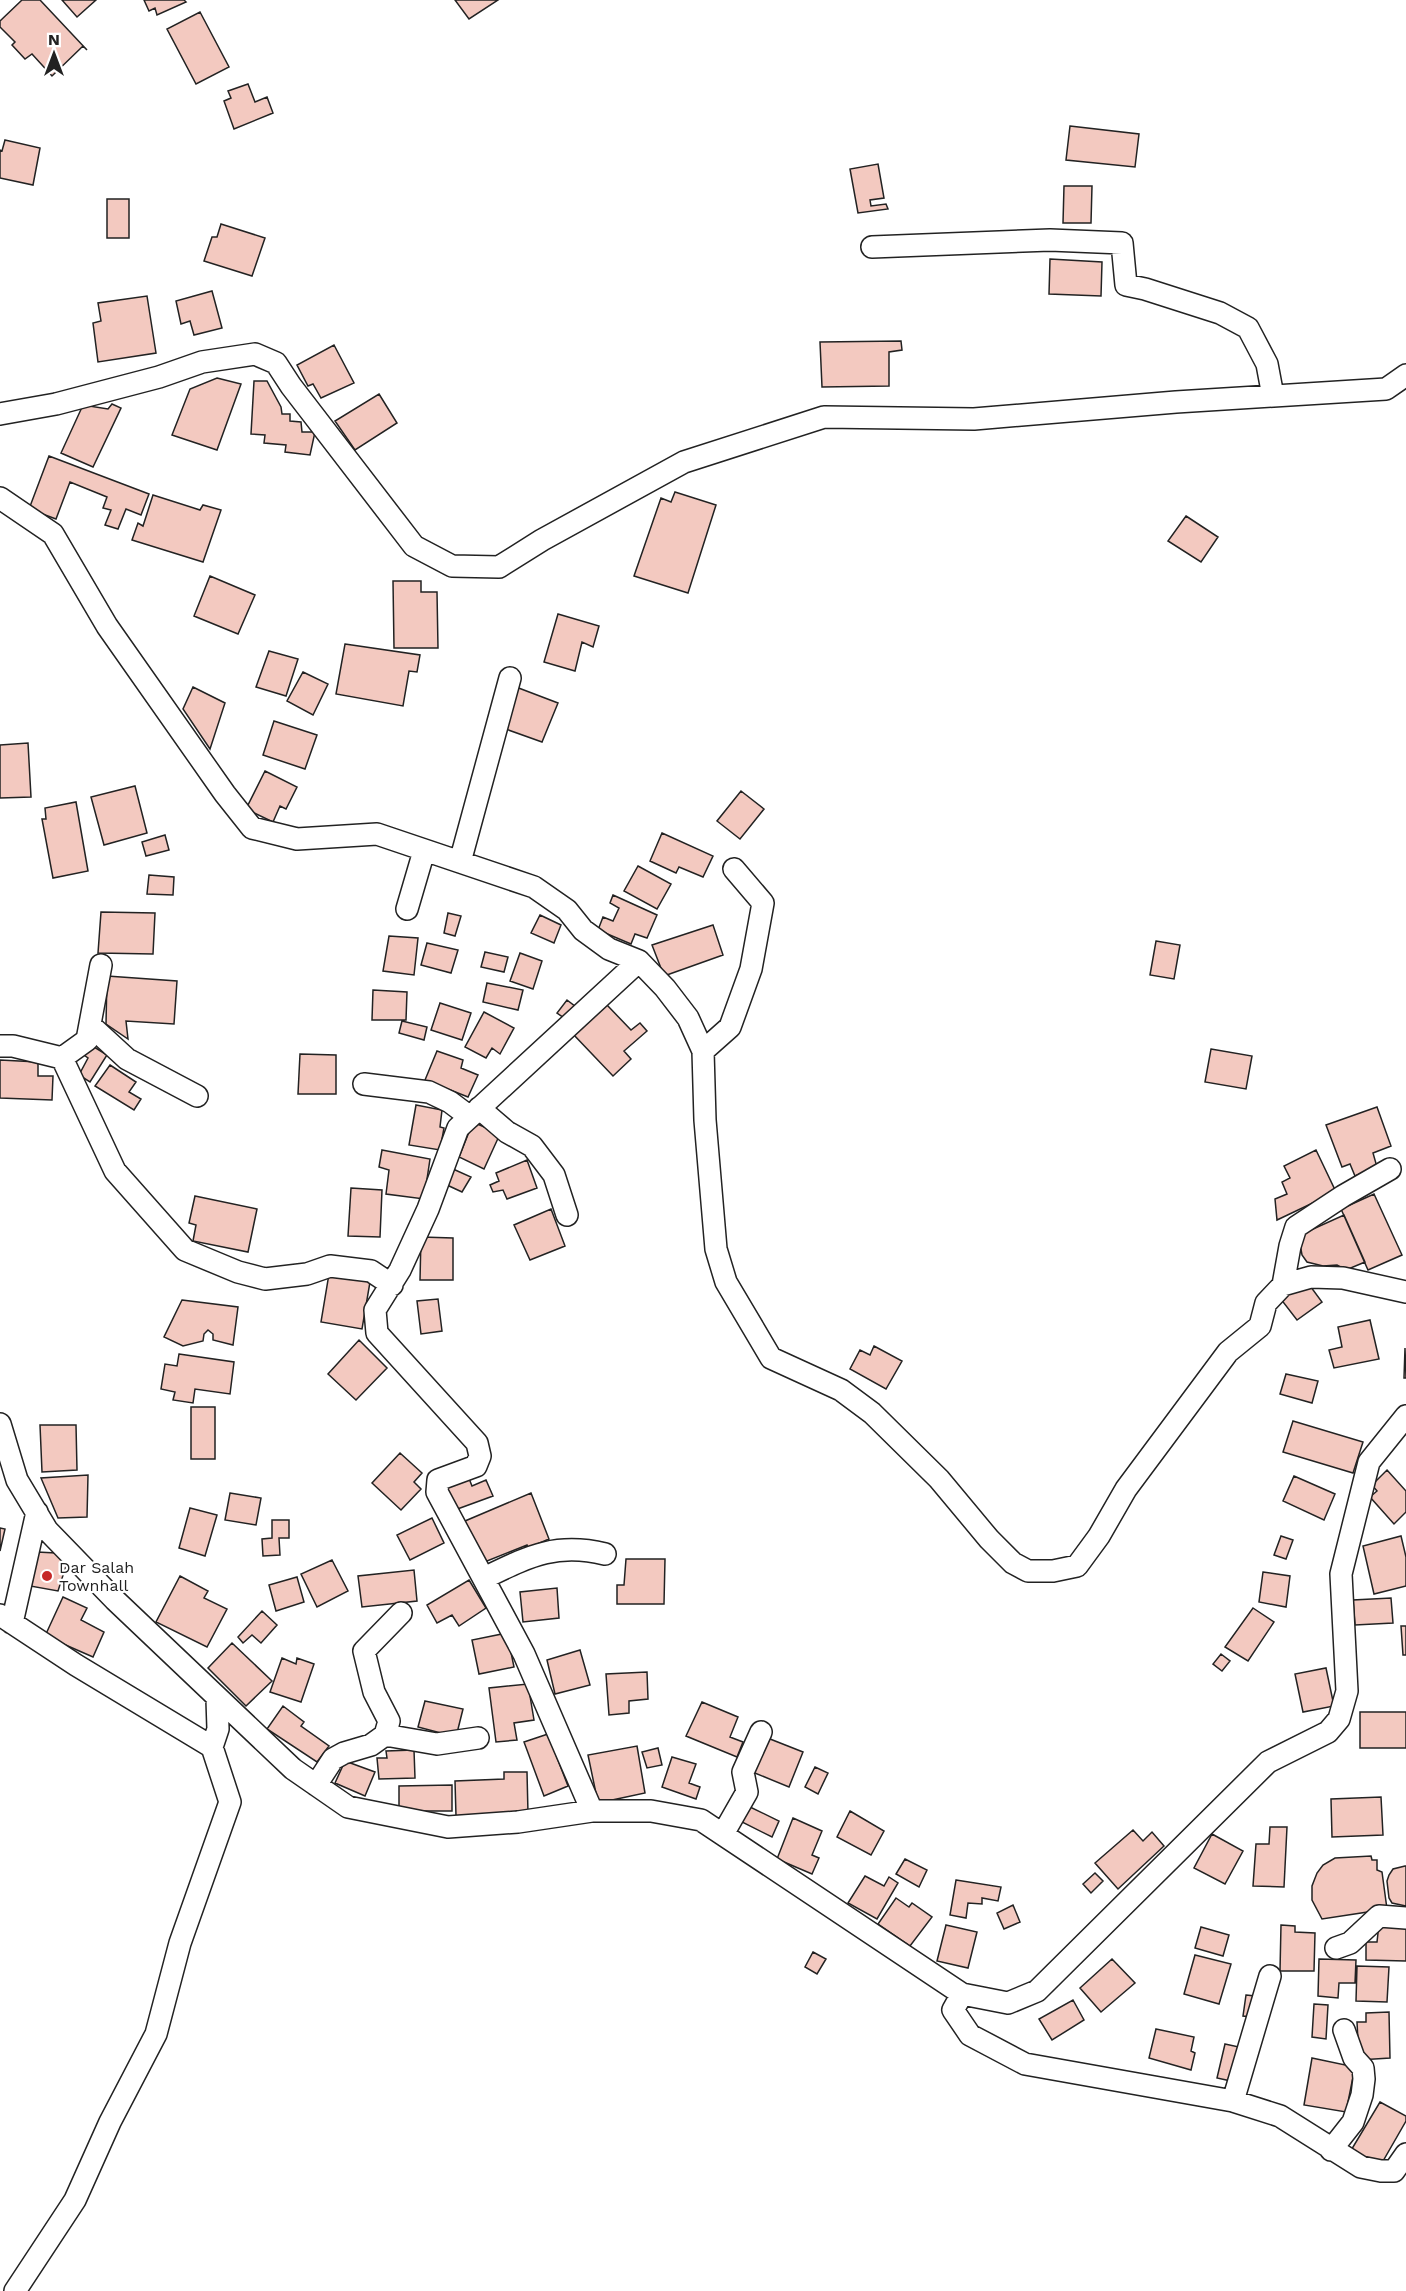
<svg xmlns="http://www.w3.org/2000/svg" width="1406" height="2291" viewBox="0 0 1406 2291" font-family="'Work Sans',sans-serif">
  <rect width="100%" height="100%" fill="#fff"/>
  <path fill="#f3c9c0" stroke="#222" stroke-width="1.5" d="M22 0H40L87 50 83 46 52 76 32 54 25 59 12 45 15 42 0 27V21Z
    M62 0H96L77 17Z
    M144 0H184L186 2 157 15 155 8 149 11Z
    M455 0H498L469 19Z
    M200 12 229 67 196 84 167 29Z
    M248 84 255 102 267 97 273 113 234 129 224 101 231 98 228 91Z
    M1070 126 1139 134 1135 167 1066 160Z
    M5 140 40 148 33 185 0 178V150L2 151Z
    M878 164 884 198 870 200 871 206 886 204 888 209 858 213 850 169Z
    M1064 186H1092L1091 223H1063Z
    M107 199H129V238H107Z
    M221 224 265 238 252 276 204 261 212 237H217Z
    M1050 259 1102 262 1101 296 1049 294Z
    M212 291 222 328 194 335 190 321 181 324 176 301Z
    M147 296 156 353 98 362 93 323 101 321 98 303Z
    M901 341 902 350 889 352V386L822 387 820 342Z
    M334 345 354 383 321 398 313 384 308 386 297 365Z
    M217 378 241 384 217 450 172 435 190 389Z
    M254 381H267L281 407 282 414H290V421L301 422 302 432H315L310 455 285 452 286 445 264 443 265 435 251 434Z
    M379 394 397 423 355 450 335 421Z
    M112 404 121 408 93 467 61 453 83 405 108 409Z
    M49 456 149 494 141 515 126 509 118 529 105 525 111 510 103 508 107 497 70 482 56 519 29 509Z
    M675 492 716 505 688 593 634 576 661 498 671 502Z
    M153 495 200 510 203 505 221 510 203 562 132 540 138 523 143 526Z
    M1186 516 1218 537 1201 562 1168 541Z
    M210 576 255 595 238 634 194 616Z
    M393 581H421V592H437L438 648H394Z
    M558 614 599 626 593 647 582 642 575 671 544 662Z
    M345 644 420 655 417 672 409 671 403 706 336 694Z
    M269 651 298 659 286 696 256 687Z
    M303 672 328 684 313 715 287 701Z
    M193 687 225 703 210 749 183 709Z
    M516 687 558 703 542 742 500 727Z
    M274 721 317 735 305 769 263 755Z
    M28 743 31 797 0 798V745Z
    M265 771 297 787 286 809 280 806 273 822 246 809Z
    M135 786 147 833 104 845 91 797Z
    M741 791 764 809 740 839 717 821Z
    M76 802 88 871 53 878 42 819H46L45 808Z
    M662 833 713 856 703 877 679 867 676 873 650 861Z
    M165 835 169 850 146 856 142 842Z
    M638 866 671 884 657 909 624 891Z
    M149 875 174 877 173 895 147 894Z
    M613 895 657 915 647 938 635 934 631 944 598 930 603 917 613 921 619 908 610 903Z
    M101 912 155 913 153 954 98 953Z
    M448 913 461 916 455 936 444 933Z
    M540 915 561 925 554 943 531 933Z
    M713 925 723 955 664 976 652 945Z
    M389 936 418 938 414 975 383 971Z
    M1156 941 1180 945 1174 979 1150 975Z
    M427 943 458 950 451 973 421 965Z
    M485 952 508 957 504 972 481 967Z
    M520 953 542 961 533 989 510 981Z
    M107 976 177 981 174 1024 126 1021 128 1039 106 1024Z
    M487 983 523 990 518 1010 483 1002Z
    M373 990 407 992 406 1020H372Z
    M567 1000 576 1007 567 1020 557 1013Z
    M440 1003 471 1013 462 1040 431 1030Z
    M607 1005 631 1030 640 1023 647 1031 624 1051 631 1059 613 1076 573 1034Z
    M484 1012 514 1028 500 1054 492 1048 486 1058 465 1047Z
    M402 1021 427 1027 424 1040 399 1033Z
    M91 1045 107 1055 90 1082 79 1075 88 1058 84 1055Z
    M1211 1049 1252 1056 1246 1089 1205 1082Z
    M437 1051 463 1060 461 1068 478 1075 468 1097 425 1080Z
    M300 1054 336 1055V1094H298Z
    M0 1060 38 1062V1076H53L52 1100 0 1098Z
    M110 1065 136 1082 129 1092 141 1099 134 1110 95 1086Z
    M416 1105 442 1110 440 1127 444 1128 440 1150 409 1145Z
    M1377 1107 1391 1146 1373 1153 1377 1167 1355 1176 1350 1164 1342 1167 1326 1125Z
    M473 1122 500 1134 484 1169 459 1157Z
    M382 1150 430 1159 424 1199 386 1194 389 1170 379 1167Z
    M1316 1150 1336 1192 1277 1220 1275 1199 1287 1194 1282 1182 1290 1178 1284 1166Z
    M527 1160 537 1188 507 1199 503 1190 493 1192 490 1185 499 1181 496 1173Z
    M453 1169 471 1177 462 1192 447 1185Z
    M351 1188 382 1190 380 1237 348 1236Z
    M1374 1194 1402 1255 1368 1270 1341 1209Z
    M195 1196 257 1209 248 1252 193 1241 196 1225 189 1223Z
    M551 1209 565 1246 530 1260 514 1225Z
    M1344 1215 1365 1262 1346 1270 1337 1265 1323 1266 1307 1262 1302 1255 1300 1244 1302 1234Z
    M421 1237 453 1238V1280H420Z
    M329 1274 370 1282 362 1329 321 1322Z
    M1305 1279 1322 1302 1297 1320 1280 1298Z
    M438 1299 442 1331 421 1334 417 1301Z
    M182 1300 238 1307 233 1345 213 1340V1334L208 1330 204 1334 203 1341 183 1346 164 1337Z
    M1370 1320 1379 1359 1334 1368 1329 1350 1342 1347 1338 1327Z
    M359 1340 387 1368 356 1400 328 1374Z
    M874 1346 902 1361 886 1389 850 1369 860 1350 870 1355Z
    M1405 1348 1406 1378H1404Z
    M179 1354 234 1362 230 1394 195 1389 193 1403 173 1400 175 1392 161 1389 165 1364 177 1366Z
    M1286 1374 1318 1381 1312 1403 1280 1394Z
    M191 1407H215V1459H191Z
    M1293 1421 1363 1442 1353 1473 1283 1452Z
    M40 1425H76L77 1470 42 1472Z
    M400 1453 422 1473 414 1482 421 1489 401 1510 372 1483Z
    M1387 1470 1406 1491V1512L1394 1524 1370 1497 1377 1491 1372 1485Z
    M88 1475 87 1517 58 1518 41 1478Z
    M468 1476 472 1486 486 1480 493 1496 452 1511 442 1486Z
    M1294 1476 1335 1494 1324 1520 1283 1501Z
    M230 1493 261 1498 256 1525 225 1520Z
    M531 1493 549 1539 528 1548 527 1545 482 1563 465 1521Z
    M190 1508 217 1515 205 1556 179 1548Z
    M432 1518 444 1543 410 1560 397 1535Z
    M272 1520H289V1538H279L280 1555 263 1556 262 1539 272 1538Z
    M0 1528 5 1529 0 1551Z
    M1281 1536 1293 1540 1286 1559 1274 1555Z
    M1401 1536 1406 1557V1586L1374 1594 1363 1546Z
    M37 1552 56 1553 66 1566 58 1591 30 1586Z
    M626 1559H665L664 1604H617V1585H624Z
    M332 1560 348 1591 317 1607 301 1574Z
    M414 1570 417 1601 362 1607 358 1576Z
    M1263 1572 1290 1576 1286 1607 1259 1602Z
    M180 1576 208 1591 204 1598 227 1609 207 1647 156 1622Z
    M297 1577 304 1602 276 1611 269 1585Z
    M469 1580 486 1608 459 1626 452 1615 437 1623 427 1605Z
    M557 1588 559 1618 523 1622 520 1592Z
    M63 1597 87 1608 81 1620 104 1632 93 1657 45 1636Z
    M1391 1598 1393 1623 1355 1625 1353 1600Z
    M1253 1608 1274 1622 1248 1661 1225 1647Z
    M262 1611 277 1625 261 1643 252 1635 243 1643 238 1637Z
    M1401 1626H1406V1655H1403Z
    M507 1633 514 1667 479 1674 472 1640Z
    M232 1643 272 1681 246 1706 208 1668Z
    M580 1650 590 1685 555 1694 547 1660Z
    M1221 1654 1230 1661 1222 1671 1213 1664Z
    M282 1658 296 1664 297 1658 314 1664 301 1702 270 1692Z
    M1326 1668 1334 1706 1303 1712 1295 1674Z
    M647 1672 648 1699 629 1701V1713L609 1715 606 1674Z
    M528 1684 534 1720 514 1723 517 1740 496 1742 489 1688Z
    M425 1701 463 1709 456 1737 418 1727Z
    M702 1702 738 1717 730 1737 743 1742 737 1757 686 1736Z
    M283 1706 304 1722 301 1726 329 1746 317 1762 267 1729Z
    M1360 1712H1406V1748H1360Z
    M548 1734 568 1786 544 1796 524 1742Z
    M765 1737 803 1752 789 1787 750 1771Z
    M637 1746 645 1793 598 1803 588 1755Z
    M658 1748 662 1765 647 1768 642 1752Z
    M414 1750 415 1778 379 1779 377 1758H387L386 1751Z
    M672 1757 696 1764 689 1783 700 1787 696 1799 662 1787Z
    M345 1761 375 1772 365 1796 335 1783Z
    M815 1767 828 1773 818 1794 805 1787Z
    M504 1772H527L528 1813 456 1816 455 1781 504 1779Z
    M452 1785V1811H399V1786Z
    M1381 1797 1383 1835 1332 1837 1331 1799Z
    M748 1806 779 1821 772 1837 740 1821Z
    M850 1811 884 1831 871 1855 837 1837Z
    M793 1818 822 1831 812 1855 819 1858 812 1874 777 1859Z
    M1270 1827H1287L1284 1887 1253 1886 1256 1844H1269Z
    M1133 1830 1143 1841 1152 1832 1164 1846 1118 1889 1095 1863Z
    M1212 1834 1243 1851 1225 1884 1194 1868Z
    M1371 1856 1372 1860H1377V1870L1382 1872 1387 1909 1322 1919 1312 1900V1886L1317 1873 1323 1865 1335 1858Z
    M905 1859 927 1870 919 1887 896 1874Z
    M1405 1866H1406V1906L1392 1903 1389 1898 1387 1881 1389 1875 1393 1869Z
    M1095 1873 1103 1881 1091 1893 1083 1884Z
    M865 1876 884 1886 889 1877 898 1883 877 1919 848 1903Z
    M956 1880 1001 1887 998 1901 982 1898V1904L968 1903 966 1918 950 1915Z
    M896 1898 909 1907 912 1903 932 1917 910 1946 878 1924Z
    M1013 1905 1020 1922 1004 1929 997 1913Z
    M1379 1924 1406 1925V1961L1366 1960V1942H1377Z
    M946 1925 977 1932 968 1968 937 1961Z
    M1281 1925 1295 1926V1932L1315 1933 1314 1971H1280Z
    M1201 1927 1229 1935 1223 1956 1195 1948Z
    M813 1952 826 1959 817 1974 805 1967Z
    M1195 1955 1231 1964 1219 2004 1184 1994Z
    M1112 1959 1135 1983 1101 2012 1080 1988Z
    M1319 1959 1356 1960 1355 1983H1339L1338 1998 1318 1996Z
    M1357 1966 1389 1967 1387 2002 1356 2001Z
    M1246 1995 1255 1996 1252 2017 1243 2016Z
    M1073 2000 1084 2020 1052 2040 1039 2019Z
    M1314 2004 1328 2005 1326 2039 1312 2037Z
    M1389 2012 1390 2058 1359 2060 1357 2022H1366V2013Z
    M1156 2029 1194 2037 1191 2051 1195 2053 1191 2070 1149 2058Z
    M1225 2044 1239 2047 1231 2081 1217 2078Z
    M1312 2058 1355 2067 1346 2112 1304 2105Z
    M1380 2102 1406 2116V2121L1379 2168 1350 2152Z"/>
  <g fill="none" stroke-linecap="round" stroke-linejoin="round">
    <defs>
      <path id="minor" d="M872 247 1050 240 1122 243 1126 285 1145 289 1220 313 1248 328 1267 364 1273 396
        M0 414 56 404 159 377 202 362 255 354 276 363 291 386 414 546 452 566 499 567 542 540 684 462 824 417 974 419 1176 402 1386 389 1406 375
        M0 498 53 534 107 626 225 794 252 828 297 839 377 834 534 887 567 910 583 930 609 949 639 961 665 988 688 1018 703 1051 705 1120 716 1249 726 1282 771 1358 841 1390 872 1413 939 1479 989 1539 1013 1563 1028 1571H1053L1077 1566 1099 1536 1126 1489 1228 1352 1260 1326 1266 1303 1283 1285 1311 1277 1343 1278 1406 1292
        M460 862 510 678
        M407 909 424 851
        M90 1025 127 1059 197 1096
        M0 1046H13L62 1058 115 1171 185 1250 238 1272 265 1279 307 1274 330 1266 371 1271 392 1285
        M703 1051 730 1027 751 969 763 903 734 869
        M62 1058 87 1040 101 965
        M364 1084 429 1092 450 1102 470 1117
        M479 1108 507 1132 532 1146 554 1175 567 1215
        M1283 1285 1290 1246 1296 1227 1343 1196 1390 1169
        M0 1424 17 1480 47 1530 115 1600 293 1769 348 1807 448 1827 518 1822 592 1811H651L701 1820 962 1994 1008 2003 1037 1991 1268 1762 1328 1732 1339 1719 1347 1691 1341 1574 1369 1462 1406 1416
        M484 1578C528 1557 555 1542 605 1554
        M0 1615 76 1665 212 1747
        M12 1623 37 1512
        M385 1735 437 1744 478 1738
        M316 1785 333 1759 344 1753 371 1745 385 1735 389 1721 374 1692 364 1651 401 1613
        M592 1811 524 1654 437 1492 438 1480 476 1466 480 1456 477 1443 377 1333 375 1310 400 1270 428 1209 458 1128 639 961
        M723 1834 747 1792 743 1772 761 1732
        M1336 1948 1350 1943 1379 1916 1406 1918
        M962 1994 953 2010 970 2035 1025 2064 1233 2101 1280 2116 1361 2167 1381 2171H1394L1406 2154
        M1233 2101 1270 1976
        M1331 2150 1353 2122 1362 2095 1364 2079 1363 2068 1354 2058 1344 2030
        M15 2291 75 2200 110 2122 156 2034 180 1943 230 1802 212 1747 218 1729 217 1699"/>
    </defs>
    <use href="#minor" stroke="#222" stroke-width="24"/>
    <use href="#minor" stroke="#fff" stroke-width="21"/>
  </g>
  <circle fill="#c62828" stroke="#fff" stroke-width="2" cx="47" cy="1576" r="6"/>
  <g text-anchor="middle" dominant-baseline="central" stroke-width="4.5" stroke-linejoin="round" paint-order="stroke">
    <g font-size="16" fill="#222" stroke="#fff" text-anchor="start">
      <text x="59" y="1567">Dar Salah<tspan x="59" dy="18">Townhall</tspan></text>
    </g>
  </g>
  <g transform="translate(54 54)" stroke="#ffffff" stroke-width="4.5" paint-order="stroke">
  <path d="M0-4.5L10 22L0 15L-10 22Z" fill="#222222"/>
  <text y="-9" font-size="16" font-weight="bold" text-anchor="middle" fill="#222222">N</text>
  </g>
</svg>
